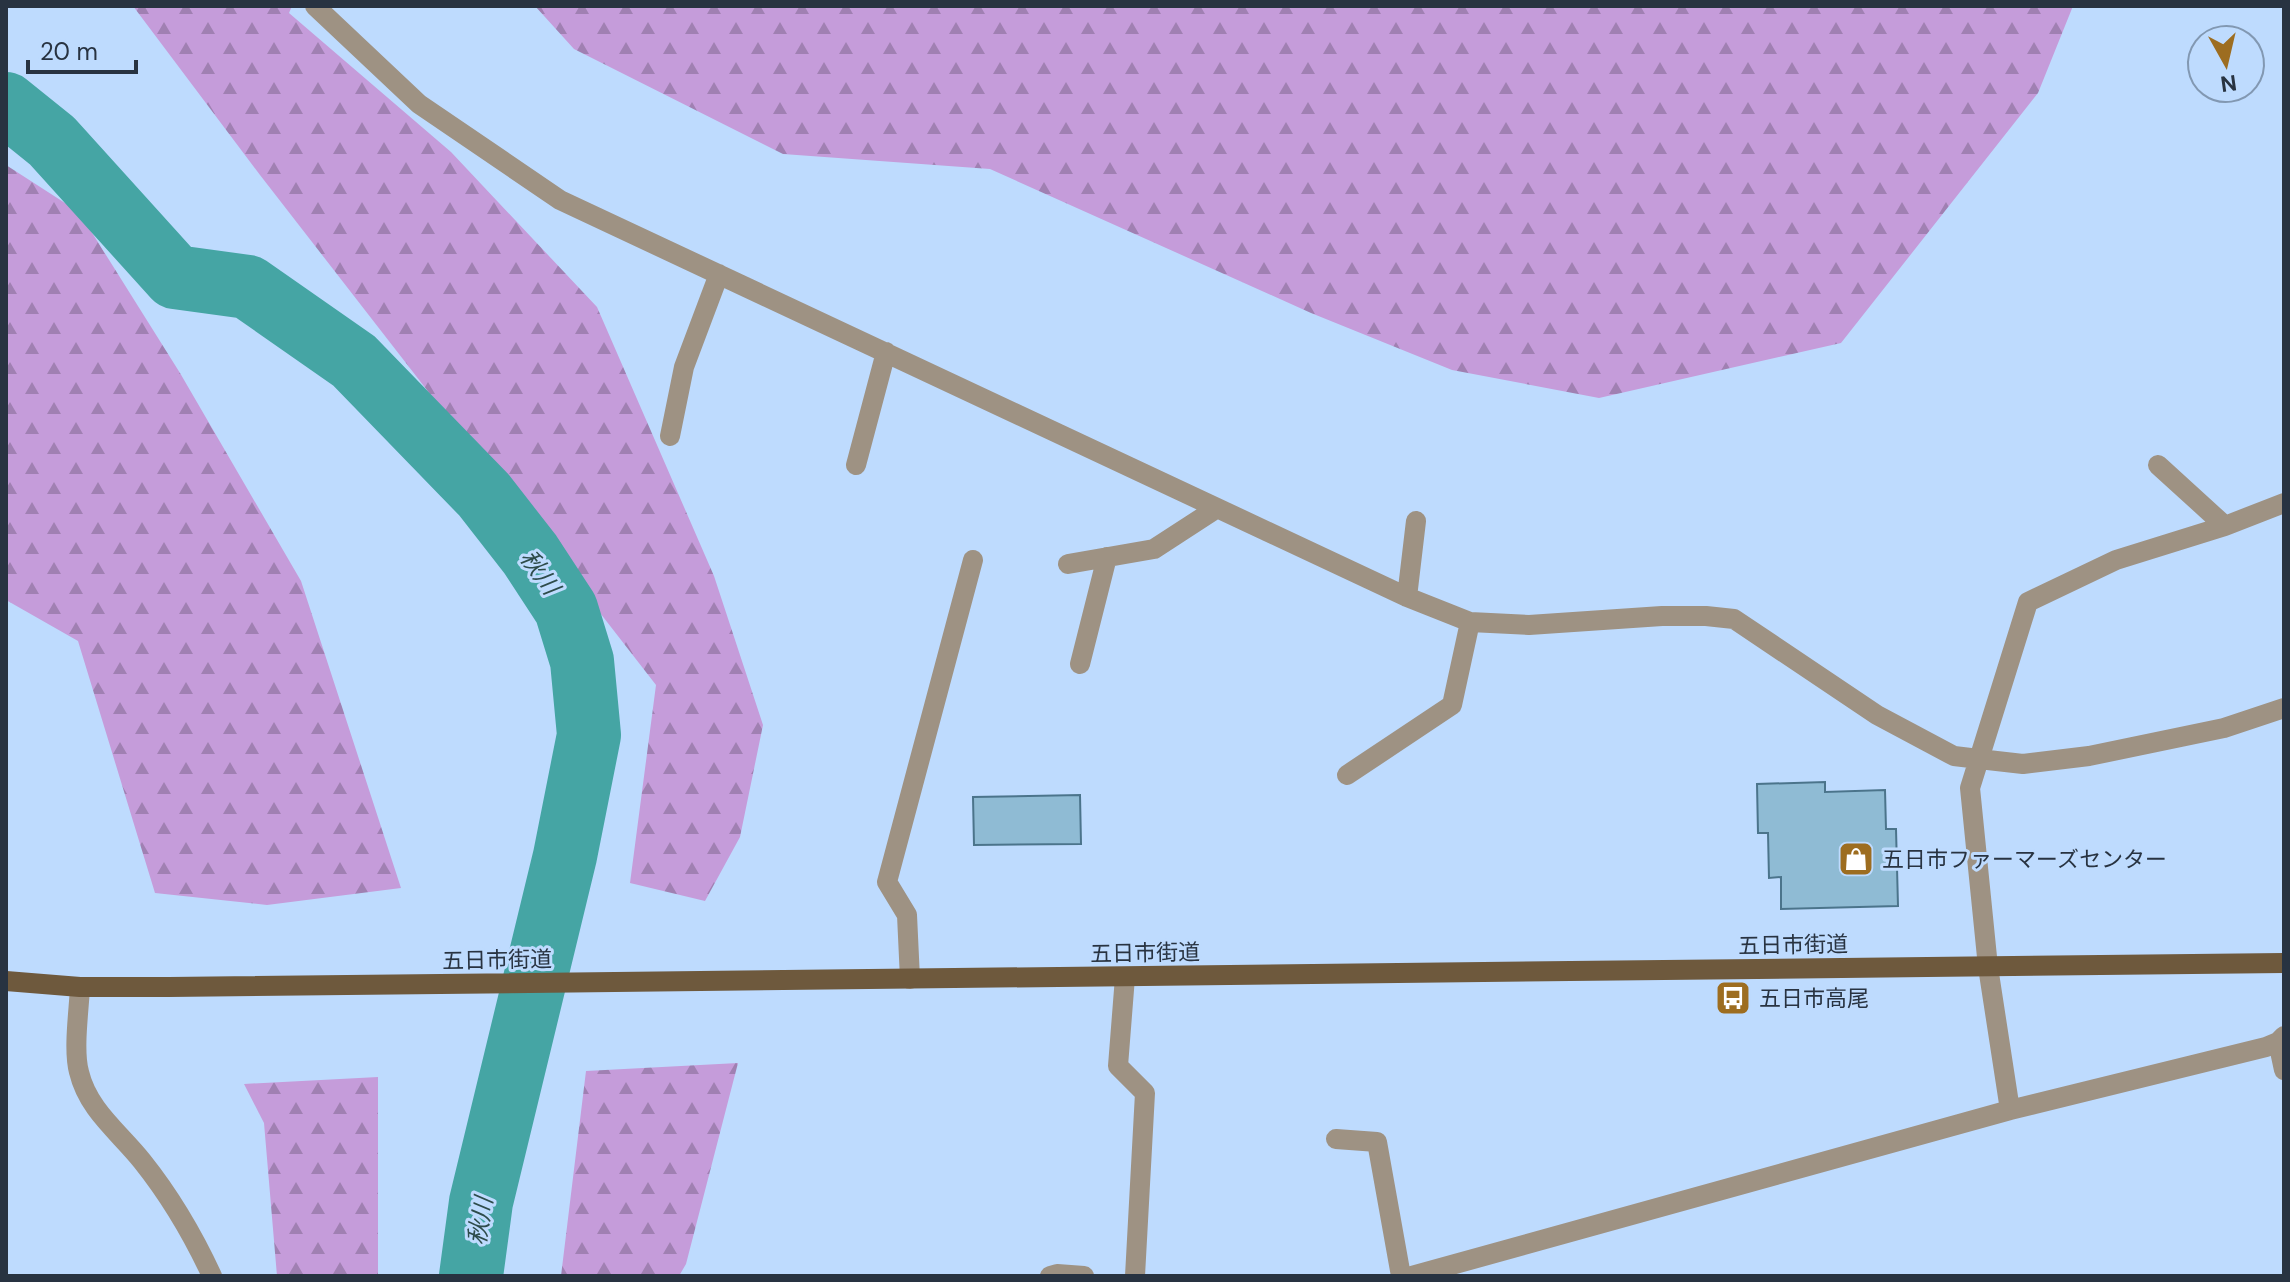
<svg xmlns="http://www.w3.org/2000/svg" width="2290" height="1282" viewBox="0 0 2290 1282" font-family="'DM Sans','Noto Sans JP',sans-serif">
  <defs>
    <pattern id="forest-firs" width="22" height="20" patternUnits="userSpaceOnUse" patternTransform="scale(2)"><rect width="22" height="20" fill="#c59cda"/><path d="M5 1l3.5 6h-7zM16 11l3.5 6h-7z" fill="#a080b2"/></pattern>
  </defs>
  <rect width="100%" height="100%" fill="#bedbfe"/>
  <path fill="url(#forest-firs)" d="M133 6H292L289 13 451 152 597 307 714 576 763 725 740 837 705 901 630 883 656 685 260 175Z
    M535 6H2073L2038 93 1841 343 1599 398 1452 370 1311 313 990 169 783 154 574 49Z
    M6 165 79 212 180 373 301 581 401 888 267 905 155 893 78 641 6 600Z
    M738 1063 686 1264 679 1276H561L586 1071Z
    M378 1077V1276H277L264 1123 244 1084Z"/>
  <g fill="none" stroke-linecap="round" stroke-linejoin="round">
    <path stroke="#45a5a4" stroke-width="64" d="M6 104 52 141 175 277 248 287 354 361 484 495 530 554 566 609 582 661 589 735 565 856 481 1202 471 1276"/>
  </g>
  <path fill="#8fbbd4" stroke="#4b748b" stroke-width="2" d="M1825 782V792L1885 790 1886 829H1896L1898 906 1781 909V877L1769 878 1768 833H1758L1757 784Z
    M1080 795 1081 844 974 845 973 797Z"/>
  <g fill="none" stroke-linecap="round" stroke-linejoin="round">
    <path stroke="#9e9283" stroke-width="20" d="M315 6 419 104 560 200 1407 597 1470 622 1529 625 1662 616H1706L1734 619 1877 715 1954 756 1979 759 2023 764 2089 756 2224 728 2284 708
      M670 436 684 367 719 274
      M856 465 886 352
      M2158 465 2225 526
      M1068 564 1154 549 1217 508
      M1407 597 1416 521
      M1080 664 1107 557
      M1347 775 1452 705 1470 622
      M1125 977 1118 1066 1145 1093 1135 1276
      M910 979 907 915 887 882 973 560
      M80 987C79 1010 73 1050 79 1072 88 1110 119 1132 142 1161 170 1196 193 1235 212 1276
      M2278 1042 2284 1070
      M2010 1110 1988 967 1970 788 2028 602 2116 560 2225 526 2284 503
      M1336 1139 1377 1142 1401 1276
      M1050 1276 1057 1274 1084 1276
      M1412 1276 2010 1110 2266 1047 2278 1042 2284 1036"/>
    <path stroke="#6e593d" stroke-width="20" d="M6 981 80 987H169L2284 963"/>
  </g>
  <defs>
    <symbol id="shop-square" viewBox="-11 -11 22 22"><rect x="-9" y="-9" width="18" height="18" rx="4" fill="#9d6d20" stroke="#bedbfe"/><path d="M-5-2.5h2.3a2.7 3.5 0 0 1 5.4 0H5L5.5 6h-11ZM-1.5-2.5h3a1.5 2.3 0 0 0-3 0Z" fill="#fff"/></symbol>
    <symbol id="bus-square" viewBox="-11 -11 22 22"><rect x="-9" y="-9" width="18" height="18" rx="4" fill="#9d6d20" stroke="#bedbfe"/><path d="M-5-6H5V4H4V6H2V4H-2V6H-4V4H-5ZM-3.5-4V0h7V-4ZM-3.5 1.2v1.5H-2V1.2ZM2 1.2v1.5H3.5V1.2Z" fill="#fff"/></symbol>
  </defs>
  <g fill-rule="evenodd">
    <use href="#shop-square" x="1836" y="839" width="40" height="40"/>
    <use href="#bus-square" x="1713" y="978" width="40" height="40"/>
  </g>
  <g text-anchor="middle" dominant-baseline="central" stroke-width="6" stroke-linejoin="round" paint-order="stroke">
    <g font-size="22" fill="#283341" stroke="#bedbfe" text-anchor="start">
      <text x="1882" y="859">五日市ファーマーズセンター</text>
      <text x="1759" y="998">五日市高尾</text>
    </g>
    <g font-size="22" fill="#283341" stroke="#bedbfe">
      <text transform="translate(1793 945) rotate(-1)">五日市街道</text>
      <text transform="translate(1145 953) rotate(-1)">五日市街道</text>
      <text transform="translate(497 960) rotate(-1)">五日市街道</text>
    </g>
    <g font-size="24" font-style="italic" fill="#2e4c4b" stroke="#bedbfe">
      <text transform="translate(540 572) rotate(54)">秋川</text>
      <text transform="translate(480 1221) rotate(-81)">秋川</text>
    </g>
  </g>
  <rect width="2290" height="1282" fill="none" stroke="#283341" stroke-width="16"/>
  <g transform="translate(2226 64) rotate(172)"><circle r="38" fill="#bedbfe" stroke="#8298b2" stroke-width="2"/>
  <path d="M0-6L14 30L0 20L-14 30Z" fill="#9d6d20"/>
  <text y="-12" font-size="22" font-weight="bold" text-anchor="middle" fill="#283341">N</text>
  </g>
  <path d="M28 60v12h108v-12" fill="none" stroke="#283341" stroke-width="4"/>
  <text x="40" y="60" font-size="24" fill="#283341" stroke="#bedbfe" stroke-width="6" paint-order="stroke">20 m</text>
</svg>
